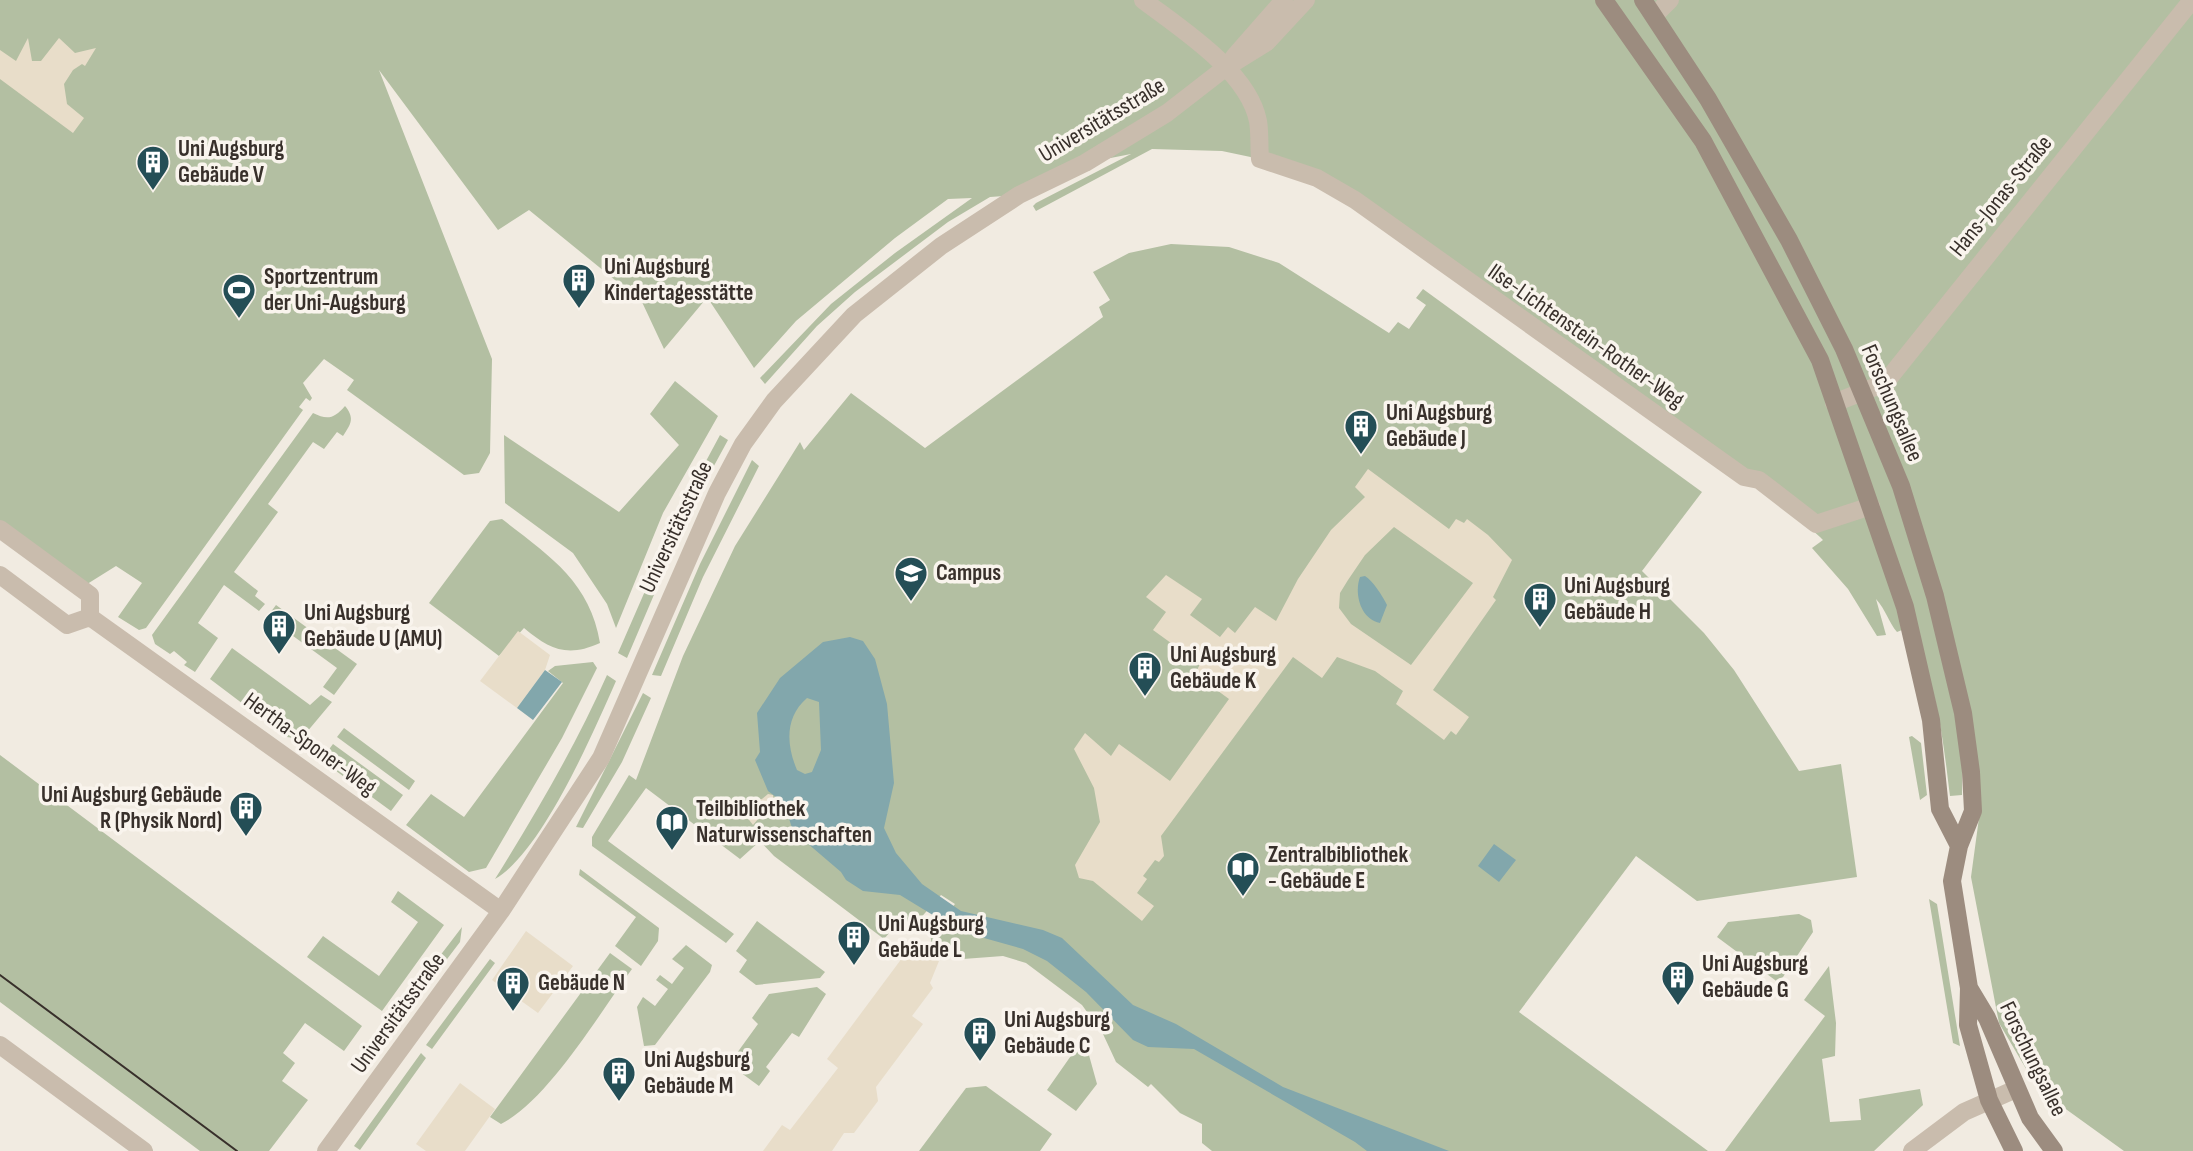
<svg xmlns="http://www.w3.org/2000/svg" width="2193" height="1151" viewBox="0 0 2193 1151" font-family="'Sofia Sans Condensed',sans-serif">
  <rect width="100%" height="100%" fill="#f1ebe1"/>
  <path fill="#b3bfa2" d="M0 0H2193V1151H2124L2038 1089 1999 1023 1971 877 1981 803 1962 767V795L1950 796C1944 751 1937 662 1902 630L1897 632C1889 623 1886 610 1876 599L1886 635 1877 636 1848 589 1812 548 1823 540 1820 537 1786 507 1355 200 1260 159 1222 151 1152 149 1036 211 1033 206 1036 203 1131 154 1085 163 1019 195 990 197 948 222 855 292 817 326 765 384 760 378 831 304 895 253 972 198 948 199 895 238 796 321 754 368 709 300H705L664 349 642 302 529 210 498 230 379 70 492 359 490 453 479 473 464 475 347 390 354 380 324 359 303 383 312 398 310 401 306 398 299 407 303 410 146 628 139 630 118 617 142 583 116 566 84 586 0 522Z
    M1171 244 1229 247 1279 263 1389 333 1398 322 1409 329 1426 305 1416 298 1423 289 1702 492 1642 571 1704 633 1734 670 1799 771 1841 764 1857 877 1697 901 1636 856 1519 1012 1708 1151H1212L1202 1143V1124L1180 1113 1151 1084 1148 1087 1116 1062 1103 1034 1082 1005 1026 963 1003 956 963 959 932 946 930 933 955 904 941 895 917 922 896 925 884 939 774 856 760 841 740 859 646 788 608 841 734 934 726 943 592 846V837L629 775 636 780 683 656 735 546 800 442 804 450 851 393 925 448 1103 317 1099 307 1110 300 1093 272 1129 253Z
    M675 381 718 416 663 513 616 628 607 604 573 553 505 503 504 435 619 512 679 445 650 414Z
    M345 406C355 418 351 424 343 436L337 432 324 449 313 442 268 504 278 512 234 572 258 591 255 596 265 604 259 611 224 585 198 623 218 638 195 672 184 665 187 662 174 651 170 654 155 644 152 635 313 413C327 420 334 419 345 406Z
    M720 435 728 440 691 508 627 658 618 653 683 504Z
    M752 460 759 466 703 577 661 676 652 675 700 564Z
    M502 519C548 555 590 581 600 643 567 658 549 649 524 628L499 656 429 603 490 521Z
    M276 605 357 664 334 695 323 687 337 668 267 617Z
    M232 648 310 705 321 695 332 702 301 739 287 737 210 679Z
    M593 662 597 668 562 738 486 868 469 872 406 825 431 794 464 817 563 683 548 671 555 666Z
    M607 675 616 681C593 733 542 852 495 879 536 813 575 747 607 675Z
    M643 693 651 698 622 762 583 828 576 827Z
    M344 728 415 781 409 790 337 737Z
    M1912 736 1921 743 1927 795 1920 800 1909 737Z
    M333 744 403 795 391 811 321 760Z
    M0 755 362 1026 344 1051 305 1023 283 1053 295 1063 282 1081 308 1100 269 1151H200L0 1002Z
    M580 869 659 928 658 941 641 966 615 946 636 917 579 875Z
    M398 891 444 925 382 1011 307 957 323 936 379 976 418 922 391 902Z
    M1929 899 1937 904 1960 1046 1953 1043Z
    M1799 914 1811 920 1813 932 1779 983 1717 937 1728 922Z
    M757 921 825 972 820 978 756 985 739 972 747 960 736 951Z
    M462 927 460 942 397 1025 391 1020Z
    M686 945 712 965 710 972 655 1045 644 1046 637 1007 643 997 655 1006 668 989 656 980 660 975 672 984 684 968 672 959Z
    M610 953 632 969C599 1014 548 1100 501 1124L490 1117Z
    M490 959 495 963 432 1049 426 1045Z
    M1829 966 1836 1023 1835 1056 1822 1059 1830 1122 1861 1120 1859 1099 1920 1089 1923 1105 1874 1151H1725L1825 1016 1804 1000Z
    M817 987 826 994 799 1037 792 1033 766 1067 770 1071 759 1086 729 1064 758 1024 752 1018 769 994Z
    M1087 1048 1097 1084 1076 1111 1047 1090 1075 1050Z
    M421 1053 426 1058 360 1150 354 1146Z
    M986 1086 1052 1134 1040 1151H919L966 1088Z"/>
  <path fill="#e8ddc9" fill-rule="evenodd" d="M28 38 32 61H41L59 38 75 53 96 48 85 66 82 64 73 70 64 84 67 104 84 118 73 133 0 79V50L16 61Z
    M1368 469 1449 529 1456 519 1464 523 1467 519 1488 535 1512 560 1493 597 1496 600 1433 690 1469 717 1456 735 1451 731 1444 740 1396 704 1403 691 1375 671 1337 657 1322 678 1293 657 1161 836 1164 856 1159 862 1155 860 1143 876 1147 879 1137 893 1154 906 1142 921 1093 881 1079 878 1075 865 1100 822 1094 788 1074 749 1085 733 1111 756 1119 744 1170 781 1229 699 1195 674 1200 664 1153 630 1166 612 1146 597 1166 575 1202 599 1190 615 1220 637 1228 627 1235 633 1255 607 1276 621 1298 579 1331 530 1365 497 1355 487ZM1394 527 1473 583 1411 665 1351 624 1339 608 1340 593 1348 580 1365 555Z
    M518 631 550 655 545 670 517 708 480 681Z
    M768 794 773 795 774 805 767 808 753 825 736 803 762 799Z
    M526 931 573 966 538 1013 492 980Z
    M911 946 939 961 930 983 933 988 912 1016 923 1024 876 1087 878 1101 854 1133H844L832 1151H763L782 1125 790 1130 838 1068 827 1059Z
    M460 1083 495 1109 465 1151H426L416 1144Z"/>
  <path fill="#82a7ac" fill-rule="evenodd" d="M1365 576C1373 581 1382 595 1387 605L1380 623C1360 619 1354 593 1360 577Z
    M850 637 863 641 875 659 887 704 894 783 884 828 896 853 922 884 961 911 1043 930 1062 938 1133 1005 1176 1024 1283 1087 1449 1151H1367L1355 1142 1194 1049 1148 1047 1133 1040 1086 992 1047 961 1023 949 959 931 900 895 863 891 846 880 841 872 793 831 784 803 768 791 755 760 760 752 757 713 780 678 823 642ZM807 698 819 702 821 750 812 772 805 774 797 770C786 744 785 717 807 698Z
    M545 670 562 682 533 720 517 708Z
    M1494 844 1516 860 1499 882 1478 866Z"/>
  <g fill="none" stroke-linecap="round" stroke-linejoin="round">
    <path stroke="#c9bcad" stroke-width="18" d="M1143 0C1181 29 1248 71 1258 121 1260 133 1259 146 1260 159L1317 178 1355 200 1744 477 1759 480 1816 524 1871 506
      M1655 15 1670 0
      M1234 57 1284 0
      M1834 403 1885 383 2192 0
      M0 529 90 595V617
      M0 575 67 625 90 617
      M90 617 501 911
      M0 1045 144 1151
      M326 1151 501 911 601 758 717 493 743 444 774 401 854 315 941 246 1019 195 1085 163 1167 113 1225 68 1267 42 1306 0
      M1912 1151 1964 1112 2016 1089"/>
    <path stroke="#9c8c7f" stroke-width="18" d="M1604 0 1703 141 1820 360 1905 607 1931 720 1940 809 1959 846
      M1643 0 1708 99 1789 240 1844 349 1901 486 1935 596 1963 713 1971 772 1973 811 1959 846 1952 881 1969 988 1968 1025 1989 1100 2014 1151
      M1969 988 1987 1018 2030 1118 2054 1151"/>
    <path stroke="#38302b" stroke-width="2" d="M0 975 237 1151"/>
  </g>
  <defs>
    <symbol id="building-pin" viewBox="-11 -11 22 30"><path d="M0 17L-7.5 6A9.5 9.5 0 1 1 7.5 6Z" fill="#244e56" stroke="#f9f4ed"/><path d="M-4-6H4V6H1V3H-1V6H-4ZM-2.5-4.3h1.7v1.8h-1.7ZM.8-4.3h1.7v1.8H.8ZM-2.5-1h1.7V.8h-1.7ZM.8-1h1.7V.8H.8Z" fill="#fff"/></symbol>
    <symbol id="stadium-pin" viewBox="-11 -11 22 30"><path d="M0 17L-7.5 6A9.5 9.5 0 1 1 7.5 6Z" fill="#244e56" stroke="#f9f4ed"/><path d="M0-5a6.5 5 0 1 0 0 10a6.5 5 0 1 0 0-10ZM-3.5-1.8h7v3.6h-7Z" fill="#fff"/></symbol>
    <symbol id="university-pin" viewBox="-11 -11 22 30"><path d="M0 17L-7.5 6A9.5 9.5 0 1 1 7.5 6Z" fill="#244e56" stroke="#f9f4ed"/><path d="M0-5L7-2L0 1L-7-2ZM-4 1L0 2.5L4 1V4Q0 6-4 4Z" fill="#fff"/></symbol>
    <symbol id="library-pin" viewBox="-11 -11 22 30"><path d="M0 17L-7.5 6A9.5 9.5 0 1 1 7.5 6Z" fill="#244e56" stroke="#f9f4ed"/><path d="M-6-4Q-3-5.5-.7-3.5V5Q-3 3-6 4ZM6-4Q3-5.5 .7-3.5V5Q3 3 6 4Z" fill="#fff"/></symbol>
  </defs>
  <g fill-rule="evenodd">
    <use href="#building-pin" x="134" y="143" width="38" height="52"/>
    <use href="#building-pin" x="560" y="261" width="38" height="52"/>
    <use href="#stadium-pin" x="220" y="271" width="38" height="52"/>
    <use href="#building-pin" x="1342" y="407" width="38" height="52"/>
    <use href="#university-pin" x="892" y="554" width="38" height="52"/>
    <use href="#building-pin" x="1521" y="580" width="38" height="52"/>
    <use href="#building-pin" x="260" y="607" width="38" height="52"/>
    <use href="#building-pin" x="1126" y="649" width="38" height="52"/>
    <use href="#building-pin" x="227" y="789" width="38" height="52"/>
    <use href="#library-pin" x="653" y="803" width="38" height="52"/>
    <use href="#library-pin" x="1224" y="849" width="38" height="52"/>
    <use href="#building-pin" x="835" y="918" width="38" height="52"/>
    <use href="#building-pin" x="1659" y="958" width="38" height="52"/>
    <use href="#building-pin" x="494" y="964" width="38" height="52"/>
    <use href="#building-pin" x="961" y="1014" width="38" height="52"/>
    <use href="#building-pin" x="600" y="1054" width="38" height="52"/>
  </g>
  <g text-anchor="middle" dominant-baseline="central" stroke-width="7" stroke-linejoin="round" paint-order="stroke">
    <g font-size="23" fill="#38302b" stroke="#f9f4ed">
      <text transform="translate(1102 120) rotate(-31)">Universitätsstraße</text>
      <text transform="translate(2001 196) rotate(-51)">Hans-Jonas-Straße</text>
      <text transform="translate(1586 336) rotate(35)">Ilse-Lichtenstein-Rother-Weg</text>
      <text transform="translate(1892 403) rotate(67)">Forschungsallee</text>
      <text transform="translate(676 527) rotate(-65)">Universitätsstraße</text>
      <text transform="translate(310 744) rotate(36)">Hertha-Sponer-Weg</text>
      <text transform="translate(398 1013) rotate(-54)">Universitätsstraße</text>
      <text transform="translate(2033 1059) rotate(64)">Forschungsallee</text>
    </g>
    <g font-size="23" font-weight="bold" fill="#38302b" stroke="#f9f4ed" text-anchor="start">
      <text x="178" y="149">Uni Augsburg<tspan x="178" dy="26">Gebäude V</tspan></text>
      <text x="604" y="267">Uni Augsburg<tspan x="604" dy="26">Kindertagesstätte</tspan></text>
      <text x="264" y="277">Sportzentrum<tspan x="264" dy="26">der Uni-Augsburg</tspan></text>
      <text x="1386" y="413">Uni Augsburg<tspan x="1386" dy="26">Gebäude J</tspan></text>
      <text x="936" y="573">Campus</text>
      <text x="1564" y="586">Uni Augsburg<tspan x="1564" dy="26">Gebäude H</tspan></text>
      <text x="304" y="613">Uni Augsburg<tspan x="304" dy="26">Gebäude U (AMU)</tspan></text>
      <text x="1170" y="655">Uni Augsburg<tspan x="1170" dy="26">Gebäude K</tspan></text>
      <text x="222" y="795" text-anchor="end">Uni Augsburg Gebäude<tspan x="222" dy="26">R (Physik Nord)</tspan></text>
      <text x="696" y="809">Teilbibliothek<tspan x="696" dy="26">Naturwissenschaften</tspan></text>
      <text x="1268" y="855">Zentralbibliothek<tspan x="1268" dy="26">- Gebäude E</tspan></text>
      <text x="878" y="924">Uni Augsburg<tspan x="878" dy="26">Gebäude L</tspan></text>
      <text x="1702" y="964">Uni Augsburg<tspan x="1702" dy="26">Gebäude G</tspan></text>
      <text x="538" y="983">Gebäude N</text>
      <text x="1004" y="1020">Uni Augsburg<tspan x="1004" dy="26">Gebäude C</tspan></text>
      <text x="644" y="1060">Uni Augsburg<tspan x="644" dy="26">Gebäude M</tspan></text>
    </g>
  </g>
</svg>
